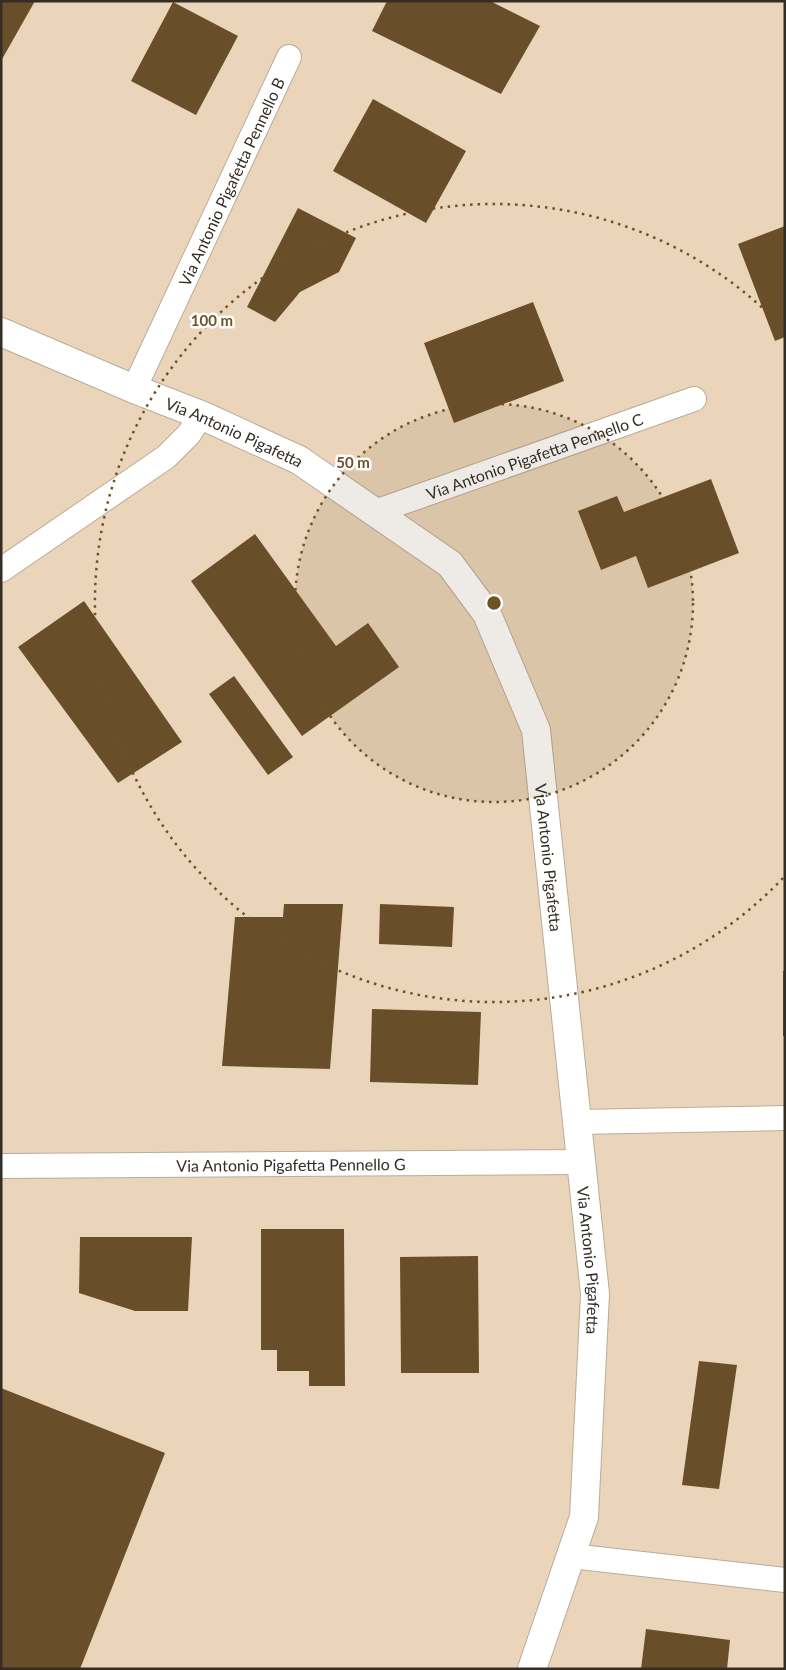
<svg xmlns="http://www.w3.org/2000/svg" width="786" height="1670" viewBox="0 0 786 1670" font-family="Lato,sans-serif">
  <rect width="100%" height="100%" fill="#f2e1cc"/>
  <path fill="#ead5ba" d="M1 1H785V1669H1Z"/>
  <path fill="#694e2a" d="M1 1H35L1 61Z
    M387 1H490L540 26 501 94 372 31Z
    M173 2 238 36 196 115 131 81Z
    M373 99 466 151 426 223 333 171Z
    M298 208 356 238 339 272 300 292 275 322 247 307Z
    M785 226V337L775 341 738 244Z
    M533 302 564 381 454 423 424 343Z
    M711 479 739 553 648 588 636 556 601 570 578 511 617 496 624 512Z
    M255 534 336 646 368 623 399 667 302 736 191 581Z
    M84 601 182 742 118 783 18 647Z
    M234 676 293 757 268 775 209 694Z
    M284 904H343L330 1069 222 1066 235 917H283Z
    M380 904 454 907 452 947 379 944Z
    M783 971H785V1036H783Z
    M372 1009 481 1012 478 1085 370 1082Z
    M261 1229H344L345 1386H309V1371H277V1350H261Z
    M80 1237H192L188 1311H135L79 1293Z
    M478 1256 479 1373H401L400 1257Z
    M699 1361 737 1365 719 1489 682 1485Z
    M1 1388 165 1453 80 1669H1Z
    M646 1629 730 1640 727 1669H641Z"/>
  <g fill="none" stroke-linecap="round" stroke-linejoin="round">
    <defs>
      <g id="minor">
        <path id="s1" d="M134 389 289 57"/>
        <path id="s2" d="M375 512 694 399"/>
        <path d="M1 570 166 457 189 434 201 415"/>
        <path d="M577 1122 785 1118"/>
        <path id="s3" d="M1 1166 581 1162"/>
        <path d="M571 1556 785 1580"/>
      </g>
      <g id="tertiary">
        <path id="s4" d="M1 332 134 389 201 415 299 460 450 564 487 614 536 730 595 1294 584 1517 532 1669"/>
      </g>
    </defs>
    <use href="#minor" stroke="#bbac98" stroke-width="26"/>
    <use href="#tertiary" stroke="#bbac98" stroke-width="30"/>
    <use href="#minor" stroke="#fff" stroke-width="24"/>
    <use href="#tertiary" stroke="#fff" stroke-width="28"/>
  </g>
  <circle cx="494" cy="603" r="199" fill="#705126" fill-opacity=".12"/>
  <g fill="none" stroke="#705126" stroke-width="2.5" stroke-dasharray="2.5 5">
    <circle cx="494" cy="603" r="199"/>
    <path d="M783 878A399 399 0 1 1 783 328"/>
  </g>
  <g text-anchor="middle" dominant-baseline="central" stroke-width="5" stroke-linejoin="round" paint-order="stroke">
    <g font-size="16" fill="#332d25" stroke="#fff">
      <text stroke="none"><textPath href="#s1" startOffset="229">Via Antonio Pigafetta Pennello B</textPath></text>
      <text stroke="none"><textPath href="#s4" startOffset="254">Via Antonio Pigafetta</textPath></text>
      <text stroke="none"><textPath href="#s2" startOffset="169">Via Antonio Pigafetta Pennello C</textPath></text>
      <text stroke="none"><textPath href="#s4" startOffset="824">Via Antonio Pigafetta</textPath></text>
      <text stroke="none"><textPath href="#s3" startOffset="290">Via Antonio Pigafetta Pennello G</textPath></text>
      <text stroke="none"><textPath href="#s4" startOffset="1229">Via Antonio Pigafetta</textPath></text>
    </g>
  </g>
  <circle cx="494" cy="603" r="8" fill="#705126" stroke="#fff" stroke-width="2.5"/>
  <g font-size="15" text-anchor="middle" font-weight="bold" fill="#705126" stroke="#fff" stroke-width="5" stroke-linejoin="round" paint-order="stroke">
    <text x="212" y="326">100 m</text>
    <text x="353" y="468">50 m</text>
  </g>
  <rect width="786" height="1670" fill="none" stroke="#332d25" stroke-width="5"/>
</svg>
